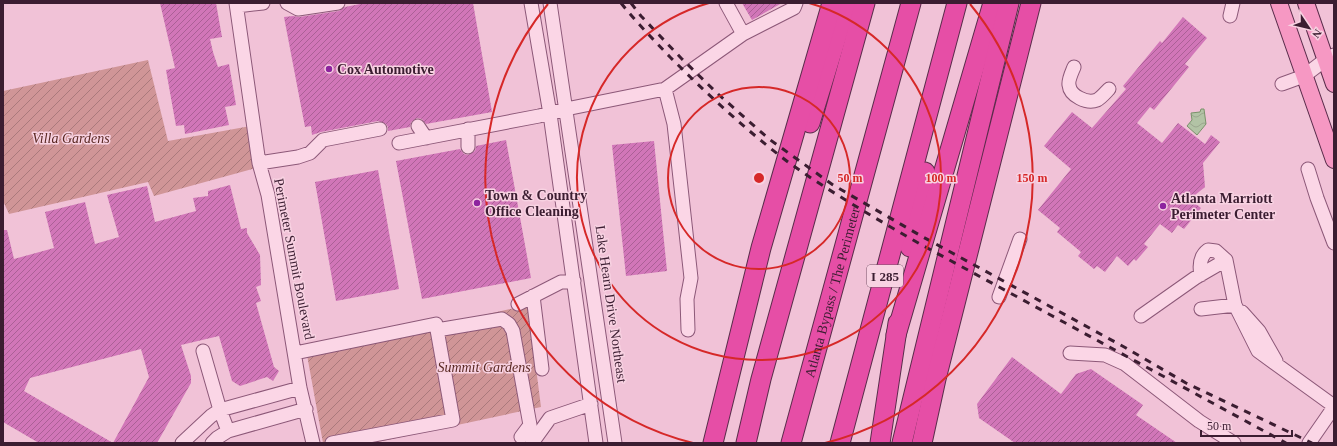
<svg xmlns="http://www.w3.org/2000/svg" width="1337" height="446" viewBox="0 0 1337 446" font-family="'Times New Roman',serif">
  <defs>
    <pattern id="garden-furrows" width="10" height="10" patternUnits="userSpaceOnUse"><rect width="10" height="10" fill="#d09597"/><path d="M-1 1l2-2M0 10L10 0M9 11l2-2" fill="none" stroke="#aa797c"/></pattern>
    <pattern id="water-waves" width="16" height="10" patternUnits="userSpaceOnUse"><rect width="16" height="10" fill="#b2c3a5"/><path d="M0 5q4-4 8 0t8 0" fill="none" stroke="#9aa78e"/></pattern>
    <pattern id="building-hatch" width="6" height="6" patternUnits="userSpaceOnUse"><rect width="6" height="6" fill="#d176b8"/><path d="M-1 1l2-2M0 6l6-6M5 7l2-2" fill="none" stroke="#ab6096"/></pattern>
  </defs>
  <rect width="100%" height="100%" fill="#f1c2d7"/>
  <path fill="url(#garden-furrows)" d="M148 60 168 141 256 125 263 166 154 196 148 182 9 214 3 201V91Z
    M528 305 541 407 373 443H323L307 355Z"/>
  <path fill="url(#water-waves)" stroke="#7a926b" d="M1201 109H1204L1206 124 1197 135 1187 126 1192 120 1191 113 1200 112Z"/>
  <path fill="url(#building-hatch)" d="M160 3H216L222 37 210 39 213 52 218 67 229 64 236 105 225 107 229 125 185 134 184 125 176 126 166 70 175 68Z
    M365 3H473L492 112 426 124 422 119 417 118 411 122 410 127 388 131V127L386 124 378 121 321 132 312 135 311 126 305 127 284 17 293 16 299 17 339 11 345 7Z
    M742 3H782L752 20Z
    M1183 17 1207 38 1185 64 1189 67 1154 110 1150 107 1137 123 1162 143 1178 123 1205 144 1211 135 1220 142 1203 163 1205 187 1190 199 1201 208 1184 229 1178 225 1172 233 1160 224 1144 244 1148 247 1136 261 1134 259 1128 266 1117 256 1105 272 1097 266 1094 269 1078 256 1081 252 1057 232 1060 228 1038 210 1071 169 1044 146 1072 112 1092 128 1126 89 1123 86 1160 41 1162 43Z
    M506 140 531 278 422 299 396 161 460 149 464 154 468 155 475 151 476 146Z
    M654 141 667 271 626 276 612 145Z
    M378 170 399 289 336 301 315 182Z
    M230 185 241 229 247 228V233L260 255 261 285 256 287 261 301 256 303 274 367 279 371 273 381 267 377 240 386 232 381 219 336 181 345 191 376V383L157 443H113L149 377 141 349 30 378 24 391 113 443H39L3 422V230H7L14 259 54 248 45 212 85 202 95 244 119 237 107 195 147 186 155 222 196 211 193 198 208 196V191Z
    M1012 357 1061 394 1076 374 1091 369 1143 405 1136 415 1177 443H1015L979 418 977 404Z"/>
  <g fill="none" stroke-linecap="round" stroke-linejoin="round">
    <defs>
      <path id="minor" d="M236 3 259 163 268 195 300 388 313 443
        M287 3 298 9 338 3
        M531 3 550 114 596 443
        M550 3 615 443
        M726 3 743 34
        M237 6 263 3
        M1230 16 1233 3
        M1074 67C1072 72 1068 80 1069 85 1070 96 1087 104 1097 100 1101 98 1106 92 1109 89
        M1282 84 1304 76 1325 60 1334 55
        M665 89 674 124 691 278 687 299 688 330
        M418 126 426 138
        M468 129V147
        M399 143 539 116 566 109 665 89 743 34 794 8 796 3
        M259 163 298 157 310 153 323 140 380 129
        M1308 169 1317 198 1334 243
        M1201 275C1199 265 1200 256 1208 250L1216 251 1226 260 1235 305 1258 351 1334 406
        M533 296 542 369
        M999 297 1020 239
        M518 304 561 282 574 281
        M1201 309 1235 305
        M1242 312 1259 331 1276 361
        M1141 316 1195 278 1226 260
        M437 330 502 319 509 324 513 331 530 425 521 437
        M203 351 220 410 228 431
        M295 353 436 324 453 420 332 443
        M1070 353 1105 355 1125 364 1199 421 1234 443
        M182 443 211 416 220 410 300 388
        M212 443 217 438 228 431 306 409
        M532 443 550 418 591 404
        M1309 443 1334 407"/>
      <path id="major" d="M1279 3 1334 160
        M1306 3 1334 84"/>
      <g id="highway">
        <path d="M810 123 847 3"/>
        <path d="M910 247 925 172"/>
        <path d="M896 335 993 3"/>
        <path d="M713 443 761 248 832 3"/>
        <path d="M746 443 761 379 865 3"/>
        <path id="s1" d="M791 443 911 3"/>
        <path d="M840 443 957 3"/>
        <path d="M880 443 898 323"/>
        <path d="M902 443 1009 3"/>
        <path d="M922 443 936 379 1031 3"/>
      </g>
    </defs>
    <use href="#minor" stroke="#8c5878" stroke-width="15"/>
    <use href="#major" stroke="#5a2c4b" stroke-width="18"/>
    <use href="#highway" stroke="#5a2c4b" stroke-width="21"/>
    <use href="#minor" stroke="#fbd6e6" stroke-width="13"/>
    <use href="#major" stroke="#f698c3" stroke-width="16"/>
    <use href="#highway" stroke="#e64ea6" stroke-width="19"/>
    <path stroke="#3b1d31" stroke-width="3" stroke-dasharray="7 7" stroke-linecap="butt" d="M621 3C636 22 653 39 670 57 707 94 746 130 788 162 830 192 875 218 920 244L1286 443
      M631 3 641 16 681 58 718 94 769 139 833 185 923 237 1126 348 1186 383 1312 443"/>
  </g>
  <g fill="none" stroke="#d62828" stroke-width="2">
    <circle cx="759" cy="178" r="91"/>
    <path d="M809 3A182 182 0 1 1 709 3"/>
    <path d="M693 443A273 273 0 0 1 548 4M970 4A273 273 0 0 1 825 443"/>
  </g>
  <g fill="#8d249f" stroke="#f8d2e2" stroke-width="1.5">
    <circle cx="329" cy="69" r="4"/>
    <circle cx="477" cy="203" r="4"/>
    <circle cx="1163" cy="206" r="4"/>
  </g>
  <g text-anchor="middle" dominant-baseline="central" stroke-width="3" stroke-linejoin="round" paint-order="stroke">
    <rect fill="#f8d2e2" stroke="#745366" stroke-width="1" x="867" y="265" width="36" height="22" rx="3"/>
    <g font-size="13" font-weight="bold" fill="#3b1d31">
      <text x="885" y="276">I 285</text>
    </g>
    <g font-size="14" font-weight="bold" fill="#3b1d31" stroke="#f8d2e2" text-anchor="start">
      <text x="337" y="69">Cox Automotive</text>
      <text x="485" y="195">Town &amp; Country<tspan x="485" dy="16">Office Cleaning</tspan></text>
      <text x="1171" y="198">Atlanta Marriott<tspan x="1171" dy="16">Perimeter Center</tspan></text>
    </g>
    <g font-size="14" font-style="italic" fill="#592822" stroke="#f8d2e2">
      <text x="71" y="138">Villa Gardens</text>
      <text x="484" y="367">Summit Gardens</text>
    </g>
    <g font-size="14" fill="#3b1d31" stroke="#f8d2e2">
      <text transform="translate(294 259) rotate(79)">Perimeter Summit Boulevard</text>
      <text stroke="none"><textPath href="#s1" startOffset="156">Atlanta Bypass / The Perimeter</textPath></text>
      <text transform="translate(611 304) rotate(82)">Lake Hearn Drive Northeast</text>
    </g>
  </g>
  <circle cx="759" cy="178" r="6" fill="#d62828" stroke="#f8d2e2" stroke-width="2"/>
  <g font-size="12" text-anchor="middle" font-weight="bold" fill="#d62828" stroke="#f8d2e2" stroke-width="3" stroke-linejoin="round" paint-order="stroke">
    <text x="850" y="182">50 m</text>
    <text x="941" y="182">100 m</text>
    <text x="1032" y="182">150 m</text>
  </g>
  <rect width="1337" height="446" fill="none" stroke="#3b1d31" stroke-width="8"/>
  <g transform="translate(1309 28) rotate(125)" stroke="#f8d2e2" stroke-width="3" paint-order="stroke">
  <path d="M0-3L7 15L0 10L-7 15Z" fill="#3b1d31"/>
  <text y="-6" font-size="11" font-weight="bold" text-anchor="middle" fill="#3b1d31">N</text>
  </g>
  <path d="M1201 430v6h91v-6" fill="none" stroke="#3b1d31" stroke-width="2"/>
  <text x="1207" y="430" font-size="12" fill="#3b1d31" stroke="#f8d2e2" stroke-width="3" paint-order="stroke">50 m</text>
</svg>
